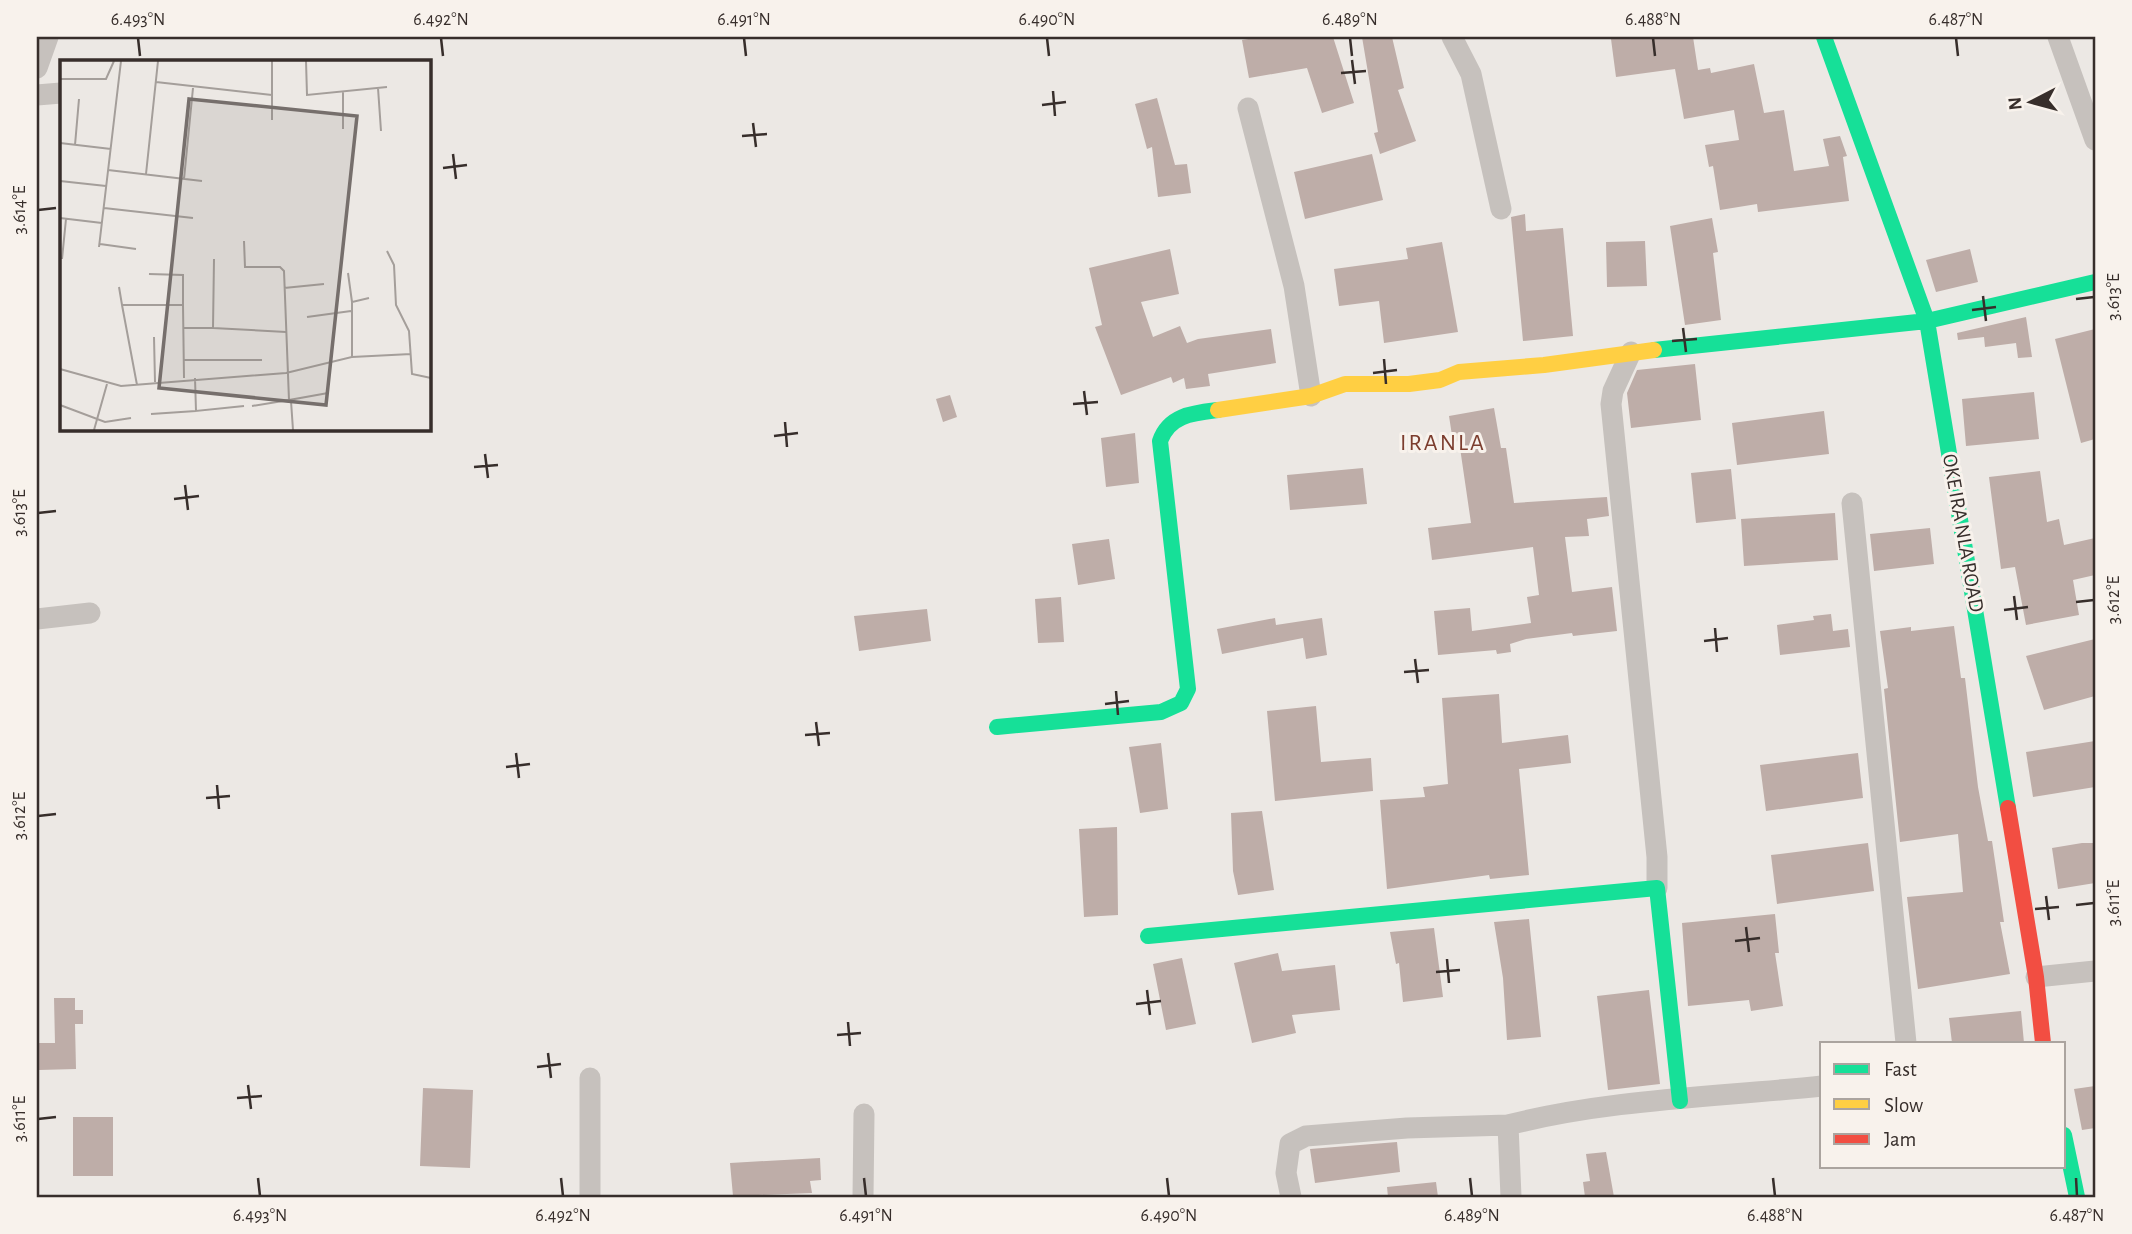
<svg xmlns="http://www.w3.org/2000/svg" width="2132" height="1234" viewBox="0 0 2132 1234" font-family="'Alegreya Sans',sans-serif">
  <rect width="100%" height="100%" fill="#ece8e4"/>
  <path fill="#beada8" d="M1261 37H1333L1354 103 1322 113 1307 68 1249 78 1242 40Z
    M1362 37H1392L1404 88 1398 90 1416 141 1380 154 1374 133 1378 132Z
    M1627 37H1693L1698 70 1710 68 1711 73 1754 64 1764 113 1784 110 1794 171 1829 166 1823 139 1840 136 1847 156 1843 157 1849 201 1758 212 1757 204 1720 210 1713 166 1709 167 1705 145 1739 140 1734 110 1684 119 1675 69 1616 77 1611 39Z
    M1157 98 1175 165 1187 164 1191 193 1158 197 1152 147 1147 149 1135 104Z
    M1372 154 1383 200 1305 219 1294 172Z
    M1525 214 1526 231 1563 228 1573 336 1523 341 1511 217Z
    M1712 218 1718 252 1713 253 1721 320 1685 325 1670 226Z
    M1645 241 1647 286 1607 287 1606 242Z
    M1442 242 1458 332 1384 343 1379 301 1339 306 1334 269 1408 259 1406 248Z
    M1170 249 1179 294 1141 302 1153 337 1180 326 1187 343 1198 339 1271 329 1276 363 1208 374 1210 386 1186 389 1184 378 1173 383 1171 377 1121 395 1095 327 1102 325 1089 268Z
    M1970 249 1978 282 1936 292 1926 260Z
    M2026 317 2032 357 2018 358 2016 343 1985 347 1984 337 1958 340 1957 333Z
    M2095 329V439L2081 443 2055 339Z
    M1695 364 1701 420 1631 428 1627 393 1637 370Z
    M2034 392 2039 439 1966 446 1962 399Z
    M950 395 957 417 943 422 936 399Z
    M1494 408 1501 448H1506L1514 503 1607 497 1609 516 1587 519 1589 536 1565 537 1572 592 1612 587 1617 631 1573 636 1572 633 1526 639 1510 644 1511 652 1497 654 1496 650 1438 655 1434 611 1470 608 1472 631 1531 623 1527 597 1539 595 1533 547 1432 560 1428 528 1471 523 1459 441 1453 442 1449 416Z
    M1824 411 1829 454 1737 465 1732 423Z
    M1135 433 1139 483 1106 487 1101 438Z
    M1363 468 1367 504 1290 510 1287 475Z
    M1731 469 1736 519 1696 523 1691 473Z
    M2040 471 2047 522 2059 519 2064 545 2095 538V575L2073 580 2079 615 2026 625 2015 567 2001 569 1989 477Z
    M1835 513 1838 560 1744 566 1741 519Z
    M1930 528 1934 564 1874 571 1870 534Z
    M1109 539 1115 579 1078 585 1072 544Z
    M1061 597 1064 642 1038 643 1035 599Z
    M927 609 931 641 859 651 854 616Z
    M1831 614 1833 631 1848 629 1850 647 1780 655 1777 625 1814 620 1813 616Z
    M1275 618 1276 625 1322 618 1327 655 1306 659 1303 638 1222 654 1217 629Z
    M1954 626 1961 678H1965L1978 787 1988 841H1992L2004 922H2000L2010 974 1918 989 1907 897 1963 892 1958 834 1900 842 1884 689 1888 688 1880 631 1911 627V631Z
    M2095 639V696L2044 710 2026 656Z
    M1499 694 1502 743 1568 735 1571 763 1519 769 1529 875 1490 879 1489 875 1387 889 1380 800 1425 797 1423 787 1448 784 1442 698Z
    M1316 706 1321 762 1371 758 1373 791 1275 801 1267 711Z
    M2095 741V787L2033 797 2026 752Z
    M1161 743 1168 809 1140 813 1129 747Z
    M1858 753 1863 798 1766 811 1760 765Z
    M1262 811 1274 890 1238 895 1233 871 1231 813Z
    M1117 827 1118 915 1084 917 1079 829Z
    M1868 843 1874 891 1777 904 1771 855Z
    M2082 843H2095V883L2058 889 2052 848Z
    M1775 914 1779 953H1775L1783 1006 1751 1011 1749 1000 1688 1006 1682 923Z
    M1529 919 1541 1037 1507 1040 1503 978 1494 922Z
    M1434 928 1443 997 1403 1002 1399 963 1396 964 1390 932Z
    M1278 953 1282 971 1335 965 1340 1010 1292 1015 1296 1033 1252 1043 1234 963Z
    M1182 958 1196 1024 1166 1030 1153 964Z
    M1649 990 1660 1084 1608 1090 1597 996Z
    M54 998H75V1010H83V1024H75L76 1069 39 1070 38 1043H55Z
    M2021 1011 2024 1043H1952L1949 1018Z
    M2095 1086V1128L2082 1130 2074 1089Z
    M423 1088 473 1090 470 1168 420 1166Z
    M73 1117H113V1176H73Z
    M1397 1142 1400 1172 1315 1183 1310 1149Z
    M1606 1152 1614 1197H1585L1583 1182 1590 1181 1586 1154Z
    M820 1158 821 1180 810 1181 812 1193 733 1196 730 1163Z
    M1436 1182 1438 1197H1388L1387 1187Z"/>
  <g fill="none" stroke-linecap="round" stroke-linejoin="round">
    <path stroke="#c6c1bd" stroke-width="21" d="M1452 37 1471 74 1501 209
      M2058 37 2095 140
      M37 68 48 37
      M37 95 61 93
      M1248 108 1294 286 1311 396
      M1631 352 1613 391 1611 404 1657 857V888
      M1852 503 1906 1043
      M37 619 90 613
      M2036 977 2095 971
      M590 1078V1197
      M863 1197 864 1114
      M1291 1197 1286 1173 1290 1144 1306 1136 1407 1128 1508 1125
      M1511 1197 1508 1125C1609 1099 1718 1097 1822 1086"/>
    <path stroke="#16e098" stroke-width="16" d="M1824 37 1927 321 2008 808
      M1654 350 1927 321 2095 282
      M997 727 1161 712 1181 703 1188 689 1160 441C1169 415 1193 413 1218 410
      M1148 936 1657 888 1680 1101
      M2064 1135 2077 1197"/>
    <path stroke="#ffcf43" stroke-width="16" d="M1218 410 1311 396 1345 384H1409L1440 380 1459 372 1544 365 1654 350"/>
    <path stroke="#f24e42" stroke-width="16" d="M2008 808 2036 977 2043 1043"/>
  </g>
  <path fill="none" stroke="#372e2b" stroke-width="2.5" d="M138 38 140 56M441 38 443 56M744 38 746 56M1047 38 1049 56M1350 38 1352 56M1653 38 1655 56M1956 38 1958 56M1352 60 1355 84M1341 73 1366 71M1053 91 1055 116M1042 105 1066 102M753 123 756 147M742 136 767 134M453 154 456 179M443 168 467 165M38 210 56 208M1983 296 1986 321M2076 299 2094 297M1972 310 1996 307M1683 328 1686 352M1672 341 1697 339M1384 359 1386 384M1373 373 1397 370M1084 391 1087 415M1073 404 1098 402M785 422 787 447M774 436 798 433M485 454 488 478M474 467 498 465M185 485 188 510M174 499 199 496M38 513 56 511M2014 596 2017 620M2076 602 2094 600M2004 610 2028 607M1715 628 1717 652M1704 641 1728 638M1415 659 1418 683M1404 672 1429 670M1116 691 1118 715M1105 704 1129 701M816 722 819 746M805 735 830 733M516 753 519 778M506 767 530 764M217 785 219 809M206 798 230 796M38 816 56 814M2046 896 2049 920M2076 905 2094 903M2035 909 2059 907M1746 927 1749 952M1735 941 1760 938M1447 959 1449 983M1436 972 1460 970M1147 990 1150 1015M1136 1004 1161 1001M848 1022 850 1046M837 1035 861 1033M548 1053 551 1078M537 1067 561 1064M248 1085 251 1109M237 1098 262 1096M38 1119 56 1117M258 1178 260 1196M561 1178 563 1196M864 1178 866 1196M1167 1178 1169 1196M1470 1178 1472 1196M1773 1178 1775 1196M2076 1178 2077 1196"/>
  <g text-anchor="middle" dominant-baseline="central" stroke-width="6" stroke-linejoin="round" paint-order="stroke">
    <g font-size="21" fill="#372e2b" stroke="#f8f2ec">
      <text transform="translate(1963 533) rotate(80)">OKE IRA NLA ROAD</text>
    </g>
    <g font-size="24" letter-spacing="2" fill="#7c3d2e" stroke="#f8f2ec">
      <text x="1443" y="443">IRANLA</text>
    </g>
  </g>
  <g transform="translate(60 60)">
    <rect width="371" height="371" fill="#ece8e4"/>
    <path fill="none" stroke="#a49e9a" stroke-width="2" d="M212 1V60M246 1 247 35 327 27M0 19H46L54 1M96 22 212 35M318 28 321 71M283 32V69M0 83 51 89M15 85 19 39M48 110 142 121M86 114 98 1M124 119 133 28M0 121 46 126M44 148 133 158M0 158 42 163M184 181 185 207H220L224 211 229 340 268 333M40 184 76 189M39 187 61 1M327 191 334 205 336 245 349 271 352 314 371 318M2 199 6 159M288 213 292 242M89 214 123 215V245M59 227 62 245H123L124 318M224 228 264 224M62 245 77 325M247 257 291 251M124 268H153L154 199M153 268 226 272M94 277 95 322M292 297 351 294M124 300H202M0 309 61 326 226 313 292 297V242L309 238M135 318 136 351 184 346M231 341 233 370M0 345 45 362 71 358M192 346 229 340M91 354 136 351M34 370 47 324"/>
    <path fill="#766f6c" fill-opacity="0.15" stroke="#766f6c" stroke-width="3.5" d="M129 39 297 56 266 345 99 328Z"/>
    <rect width="371" height="371" fill="none" stroke="#372e2b" stroke-width="3.5"/>
  </g>
  <rect width="2132" height="1234" fill="none" stroke="#f8f2ec" stroke-width="77"/>
  <rect x="1820" y="1042" width="245" height="126" fill="#f8f2ec" stroke="#aba49f" stroke-width="2"/>
  <rect x="1834" y="1064" width="35" height="10" fill="#16e098" stroke="#aba49f" stroke-width="2"/>
  <text x="1884" y="1076" font-size="21" fill="#372e2b">Fast</text>
  <rect x="1834" y="1099" width="35" height="10" fill="#ffcf43" stroke="#aba49f" stroke-width="2"/>
  <text x="1884" y="1112" font-size="21" fill="#372e2b">Slow</text>
  <rect x="1834" y="1134" width="35" height="10" fill="#f24e42" stroke="#aba49f" stroke-width="2"/>
  <text x="1884" y="1146" font-size="21" fill="#372e2b">Jam</text>
  <g transform="translate(2031 102) rotate(264)" stroke="#f8f2ec" stroke-width="5" paint-order="stroke">
  <path d="M0-5L12 26L0 18L-12 26Z" fill="#372e2b"/>
  <text y="-10" font-size="19" font-weight="bold" text-anchor="middle" fill="#372e2b">N</text>
  </g>
  <rect x="38" y="38" width="2056" height="1158" fill="none" stroke="#372e2b" stroke-width="2.5"/>
  <g font-size="18" text-anchor="middle" fill="#372e2b">
    <text x="138" y="25">6.493°N</text>
    <text x="441" y="25">6.492°N</text>
    <text x="744" y="25">6.491°N</text>
    <text x="1047" y="25">6.490°N</text>
    <text x="1350" y="25">6.489°N</text>
    <text x="1653" y="25">6.488°N</text>
    <text x="1956" y="25">6.487°N</text>
    <text transform="translate(19 210) rotate(-90)" y="6">3.614°E</text>
    <text transform="translate(2113 297) rotate(-90)" y="6">3.613°E</text>
    <text transform="translate(19 513) rotate(-90)" y="6">3.613°E</text>
    <text transform="translate(2113 600) rotate(-90)" y="6">3.612°E</text>
    <text transform="translate(19 816) rotate(-90)" y="6">3.612°E</text>
    <text transform="translate(2113 903) rotate(-90)" y="6">3.611°E</text>
    <text transform="translate(19 1119) rotate(-90)" y="6">3.611°E</text>
    <text x="260" y="1221">6.493°N</text>
    <text x="563" y="1221">6.492°N</text>
    <text x="866" y="1221">6.491°N</text>
    <text x="1169" y="1221">6.490°N</text>
    <text x="1472" y="1221">6.489°N</text>
    <text x="1775" y="1221">6.488°N</text>
    <text x="2077" y="1221">6.487°N</text>
  </g>
</svg>
